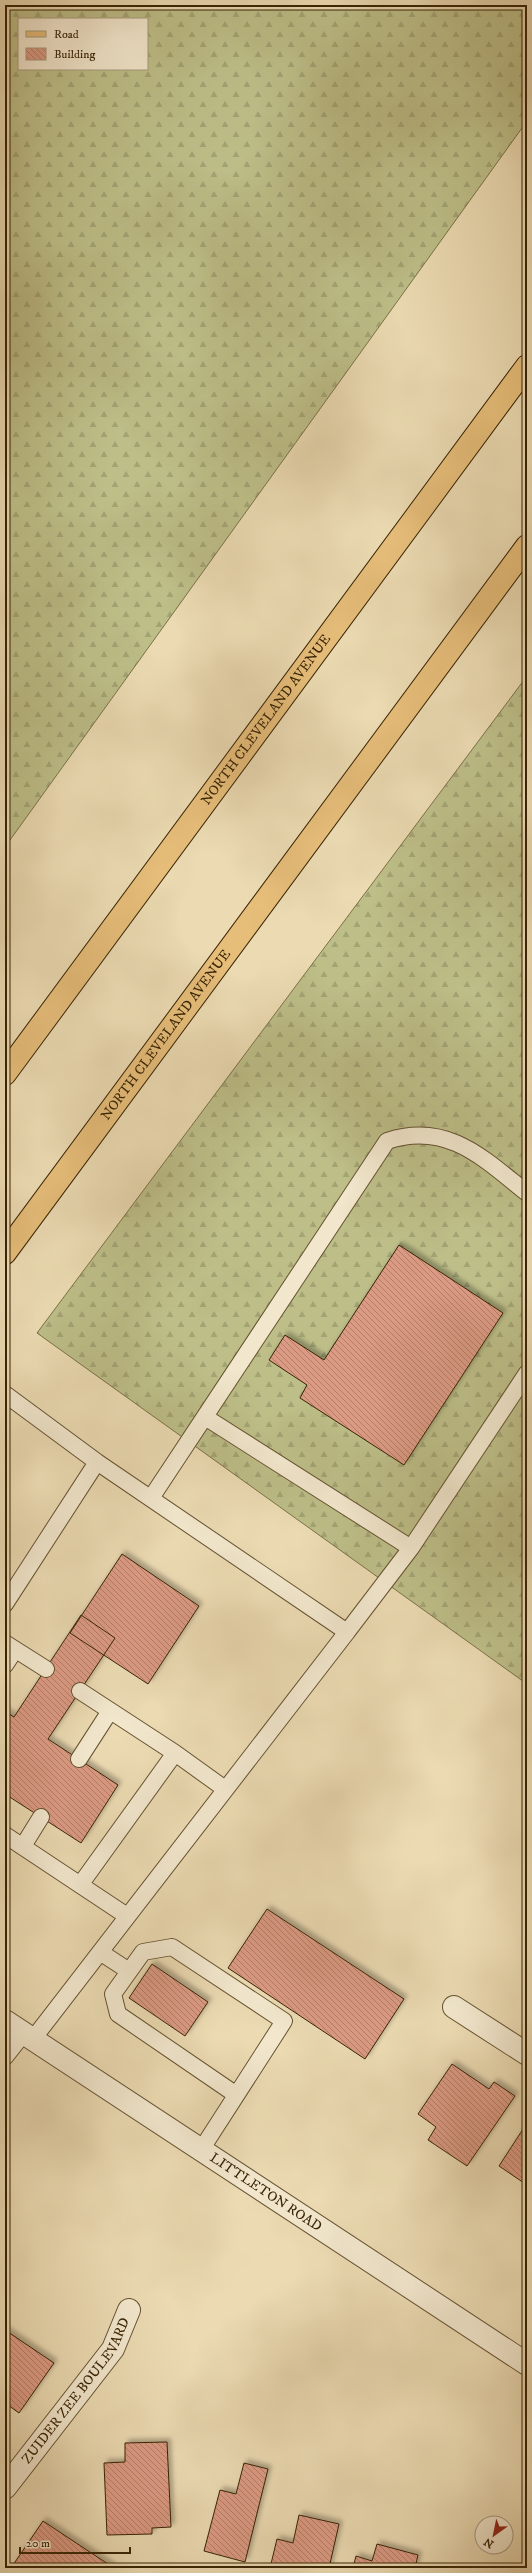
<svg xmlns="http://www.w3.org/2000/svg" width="532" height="2573" viewBox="0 0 532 2573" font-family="'IM FELL DW Pica',serif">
  <defs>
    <pattern id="forest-firs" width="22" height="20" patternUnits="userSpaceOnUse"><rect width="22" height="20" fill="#bdbe88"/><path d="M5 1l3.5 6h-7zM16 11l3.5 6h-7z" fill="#a3a374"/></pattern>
    <pattern id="building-back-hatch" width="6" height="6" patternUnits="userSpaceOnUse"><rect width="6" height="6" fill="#db9a83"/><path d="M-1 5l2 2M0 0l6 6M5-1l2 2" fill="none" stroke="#b37d69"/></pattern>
    <filter id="shadow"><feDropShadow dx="3.5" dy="-3.5" stdDeviation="2" flood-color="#0004"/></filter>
  </defs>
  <rect width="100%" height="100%" fill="#ebdab2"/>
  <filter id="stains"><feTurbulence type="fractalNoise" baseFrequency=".005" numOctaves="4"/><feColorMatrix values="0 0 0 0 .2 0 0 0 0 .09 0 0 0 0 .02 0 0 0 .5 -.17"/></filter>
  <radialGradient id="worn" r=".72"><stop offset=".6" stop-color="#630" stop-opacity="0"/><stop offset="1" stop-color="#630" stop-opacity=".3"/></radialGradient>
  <path fill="url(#forest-firs)" stroke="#7a7146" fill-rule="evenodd" d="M5 5H527V121L5 847ZM19 19H147V69H19Z
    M527 676V1684L37 1333Z"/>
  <path fill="url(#building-back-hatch)" stroke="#382405" filter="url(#shadow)" d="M399 1245 503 1313 404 1465 300 1398 307 1385 269 1360 285 1335 324 1360Z
    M122 1554 199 1606 148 1684 70 1633Z
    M81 1615 115 1638 48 1739 118 1785 81 1843 5 1794V1711L14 1717Z
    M267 1909 404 1999 365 2059 228 1968Z
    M152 1964 208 2002 185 2036 129 1998Z
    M452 2064 489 2089 494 2082 515 2096 467 2166 428 2140 436 2127 418 2114Z
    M527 2123V2185L499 2166Z
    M5 2330 54 2363 19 2413 5 2403Z
    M167 2442 171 2527 152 2528V2534L107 2535 104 2463 125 2462V2443Z
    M244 2463 268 2469 245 2562 204 2551 220 2490 236 2494Z
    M299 2515 339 2524 329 2568H270L277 2539 293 2543Z
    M43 2521 114 2568H17L13 2565Z
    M377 2544 418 2555 415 2568H353L356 2556 372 2561Z"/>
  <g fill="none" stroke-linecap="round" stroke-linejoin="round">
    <defs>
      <path id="service" d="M5 1394 97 1462 347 1632 33 2039
        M205 1417 411 1548 527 1373
        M151 1498 387 1141C447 1121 483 1158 527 1193
        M5 1604 97 1462
        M347 1632 411 1548
        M5 1643 46 1669
        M5 1665 15 1650
        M175 1753 225 1789
        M79 1759 110 1711
        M5 1835 127 1916
        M23 1846 41 1817
        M80 1885 175 1753 80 1691
        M100 1952 129 1971
        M5 2057 24 2033
        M201 2150 284 2021 172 1947 143 1952 113 1994 118 2014 235 2094"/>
      <g id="minor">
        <path d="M454 2007 527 2054"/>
        <path id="s1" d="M5 2488 113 2349 129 2310"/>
      </g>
      <g id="tertiary">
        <path id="s2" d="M5 2021 527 2364"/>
      </g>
      <g id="primary">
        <path id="s3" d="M5 1074 527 366"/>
        <path id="s4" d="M5 1253 527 546"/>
      </g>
    </defs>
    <use href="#service" stroke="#655230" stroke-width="18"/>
    <use href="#minor" stroke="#655230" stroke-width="24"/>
    <use href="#tertiary" stroke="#655230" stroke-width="24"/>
    <use href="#primary" stroke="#382405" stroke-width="24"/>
    <use href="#service" stroke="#f2e7cd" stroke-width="16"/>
    <use href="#minor" stroke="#f2e7cd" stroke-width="22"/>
    <use href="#tertiary" stroke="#f2e7cd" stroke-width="22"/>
    <use href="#primary" stroke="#e6bd79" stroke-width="22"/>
  </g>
  <g text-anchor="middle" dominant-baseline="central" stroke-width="3.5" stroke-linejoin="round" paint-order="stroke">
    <g font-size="14" fill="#382405" stroke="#f2e7cd">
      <text stroke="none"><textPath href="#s3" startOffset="440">NORTH CLEVELAND AVENUE</textPath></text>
      <text stroke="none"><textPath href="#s4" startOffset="271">NORTH CLEVELAND AVENUE</textPath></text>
      <text stroke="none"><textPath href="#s2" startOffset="312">LITTLETON ROAD</textPath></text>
      <text stroke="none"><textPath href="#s1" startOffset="121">ZUIDER ZEE BOULEVARD</textPath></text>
    </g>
  </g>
  <rect width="532" height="2573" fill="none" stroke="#ebdab2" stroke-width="20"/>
  <rect x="6" y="6" width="520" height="2561" fill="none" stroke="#382405" stroke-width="2"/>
  <rect x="10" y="10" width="512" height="2553" fill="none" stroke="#382405"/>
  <rect x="18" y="18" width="130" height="52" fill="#f2e7cd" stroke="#a8997d"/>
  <rect x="26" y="31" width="20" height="6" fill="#e6bd79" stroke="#a8997d"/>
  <text x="54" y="38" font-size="12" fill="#382405">Road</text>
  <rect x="26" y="48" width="20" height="12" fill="url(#building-back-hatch)" stroke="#a8997d"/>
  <text x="54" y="58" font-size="12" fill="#382405">Building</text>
  <g transform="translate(494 2535) rotate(213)"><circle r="19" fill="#f2e7cd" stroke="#a8997d"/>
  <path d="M0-3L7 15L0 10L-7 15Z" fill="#8f2418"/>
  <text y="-6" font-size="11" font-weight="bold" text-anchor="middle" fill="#382405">N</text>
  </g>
  <path d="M20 2547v6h110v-6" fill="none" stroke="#382405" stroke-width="2"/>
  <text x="26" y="2547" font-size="12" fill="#382405" stroke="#f2e7cd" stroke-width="3" paint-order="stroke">20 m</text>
  <rect width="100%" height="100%" filter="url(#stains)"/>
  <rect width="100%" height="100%" fill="url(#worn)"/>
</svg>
